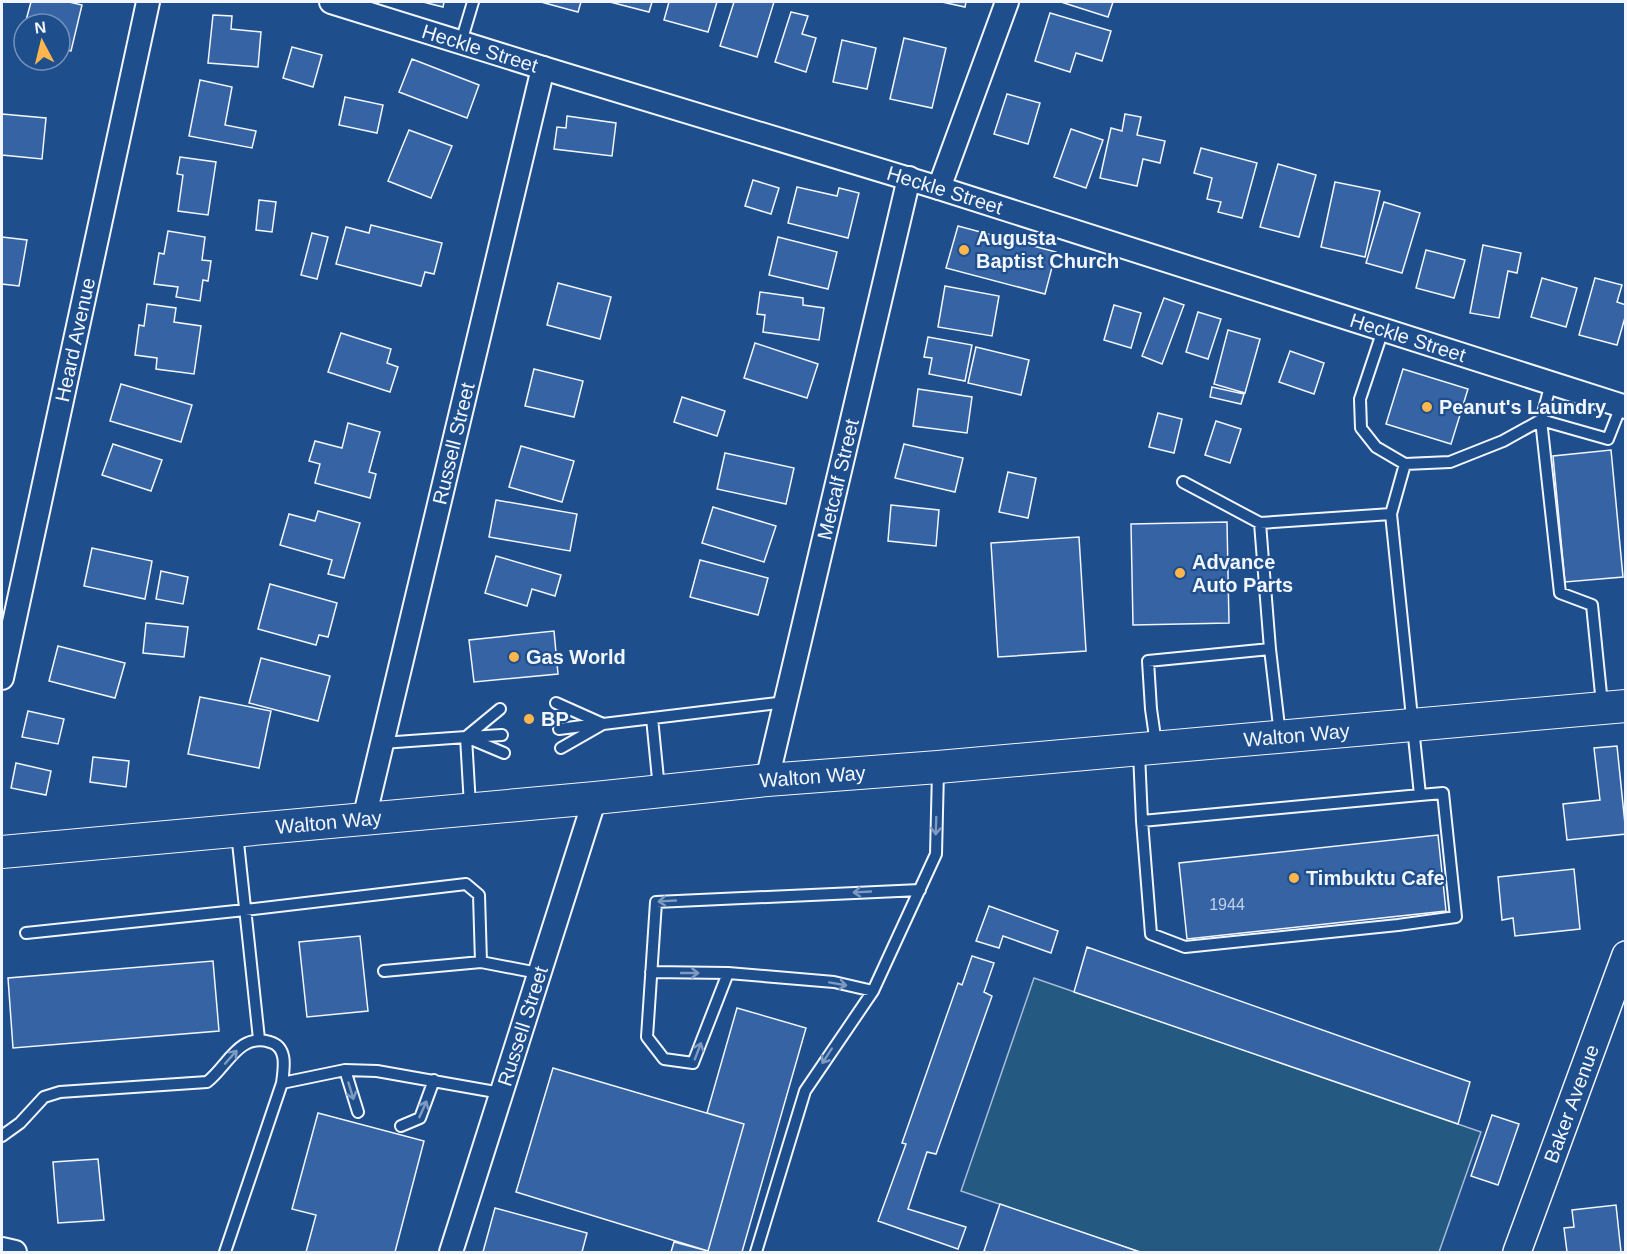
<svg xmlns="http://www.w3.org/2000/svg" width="1627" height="1254" viewBox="0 0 1627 1254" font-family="Helvetica,sans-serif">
  <rect width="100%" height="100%" fill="#1f4e8c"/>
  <path fill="#245a82" stroke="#a8bbd7" stroke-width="1.5" d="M1034 978 1481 1132 1439 1252H1140L961 1191Z"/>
  <path fill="#3563a3" stroke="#f2f6ff" stroke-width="1.5" d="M31 2H69L82 5 71 51 60 49V24H25Z
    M423 2H444L443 7Z
    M541 2H581L578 12Z
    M610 2H652L649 12Z
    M669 2H717L708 32 664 20Z
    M734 2H774L757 57 720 46Z
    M942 2H966L965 7Z
    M1061 2H1113L1108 17Z
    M791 12 808 16 802 34 816 38 806 72 775 62Z
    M1050 13 1111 31 1102 61 1076 53 1070 72 1035 61Z
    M213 15 232 16 231 29 261 32 258 67 208 63Z
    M904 38 946 48 932 108 890 99Z
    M842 40 876 48 867 89 833 82Z
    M292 47 322 55 313 87 283 78Z
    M412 59 479 85 467 118 399 92Z
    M200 80 232 87 225 125 256 131 252 148 189 136Z
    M1007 94 1040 103 1028 144 994 134Z
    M345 97 383 105 377 133 339 125Z
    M2 114 46 118 42 159 2 155Z
    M1125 114 1141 117 1137 135 1165 141 1160 163 1143 159 1137 186 1100 178 1111 128 1122 131Z
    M567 116 616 123 612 156 554 149 557 127 566 128Z
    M1071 129 1103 140 1086 188 1054 177Z
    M409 130 452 146 431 198 388 181Z
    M1201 148 1257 163 1242 218 1218 212 1221 202 1207 199 1212 178 1194 173Z
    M180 157 216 162 208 215 178 211 183 175 177 174Z
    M1278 164 1316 175 1299 237 1260 227Z
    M753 180 779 188 771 214 745 206Z
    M1335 182 1380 191 1365 257 1321 247Z
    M797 187 837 196 839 188 859 193 848 238 788 223Z
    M259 200 276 202 272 232 256 230Z
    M1384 202 1420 213 1402 273 1366 263Z
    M371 225 442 243 434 274 425 272 421 286 336 264 346 227 369 233Z
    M958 226 1056 252 1045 294 946 268Z
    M168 231 205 237 202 260 211 261 208 281 203 280 200 301 176 297 178 287 154 284 159 253 164 254Z
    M312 233 328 237 317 279 301 275Z
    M2 237 27 240 19 286 2 284Z
    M778 237 837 252 828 289 769 275Z
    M1483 245 1521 253 1517 273 1508 271 1499 318 1470 313Z
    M1426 250 1465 260 1454 298 1416 288Z
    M1542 278 1577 288 1566 327 1531 317Z
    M1595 278 1622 285 1617 302 1626 305V314L1617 345 1579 335Z
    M558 283 611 297 600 339 547 325Z
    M945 286 999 296 992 336 938 327Z
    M760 292 803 298V305L824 308 819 340 763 332 765 315 757 314Z
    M1164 298 1184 305 1162 364 1142 356Z
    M147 304 176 308 174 322 201 326 194 374 156 369 157 358 135 355 139 325 144 326Z
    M1114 305 1141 313 1131 348 1104 340Z
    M1198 312 1221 319 1208 359 1186 352Z
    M1228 330 1260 339 1245 393 1214 384Z
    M341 333 391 349 387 363 398 367 390 392 328 372Z
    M928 337 972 345 965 381 929 374 932 358 924 357Z
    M755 343 818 364 807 398 744 378Z
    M976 347 1029 360 1021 395 968 383Z
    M1290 351 1324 363 1314 394 1279 382Z
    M534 369 583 381 574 417 525 406Z
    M1403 369 1468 389 1451 444 1386 424Z
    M121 384 192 405 181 442 110 421Z
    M1212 387 1244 394 1241 404 1210 397Z
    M918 389 972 397 967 433 913 426Z
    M682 397 725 411 717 436 674 422Z
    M1158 413 1182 419 1174 453 1149 447Z
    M1216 421 1241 429 1230 463 1205 455Z
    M348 423 380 432 369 472 376 474 370 498 315 483 320 464 309 461 315 441 342 448Z
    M113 444 162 460 151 491 102 475Z
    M904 444 963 458 955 492 895 478Z
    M521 446 574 461 562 502 509 487Z
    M1611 450 1623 577 1565 582 1553 456Z
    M725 453 794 468 786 504 717 489Z
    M1008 472 1036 478 1028 518 999 512Z
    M496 500 577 514 570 551 489 537Z
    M891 505 939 510 936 546 888 541Z
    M713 507 776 526 764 562 702 543Z
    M318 511 360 523 344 578 328 574 332 560 280 545 289 514 315 521Z
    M1227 522 1229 623 1133 625 1131 524Z
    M1079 537 1086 651 998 657 991 543Z
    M92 548 152 561 145 599 84 586Z
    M496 556 561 575 555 596 532 589 527 606 485 593Z
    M700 560 768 578 758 615 690 597Z
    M161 571 188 577 183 604 156 599Z
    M270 584 337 603 328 637 319 635 316 645 258 629Z
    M146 623 188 627 184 657 143 653Z
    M554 631 558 674 474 682 469 640Z
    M58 646 125 663 115 698 49 681Z
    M261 658 330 676 318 721 249 703Z
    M200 697 271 711 259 768 188 754Z
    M28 711 64 719 58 744 22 737Z
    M1617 746 1626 834 1567 840 1563 804 1600 800 1594 748Z
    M93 757 129 761 126 787 90 782Z
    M16 763 51 771 46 795 11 788Z
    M1438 835 1446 911 1187 939 1179 863Z
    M1574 869 1580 929 1515 936 1513 918 1502 920 1498 877Z
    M989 906 1058 931 1051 953 1003 936 999 948 976 941Z
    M360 936 368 1011 307 1017 299 942Z
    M1087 947 1470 1082 1458 1124 1074 992Z
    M972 956 994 963 984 992 992 996 936 1154 927 1152 908 1209 966 1227 958 1249 878 1221 906 1144 902 1143 958 983 962 985Z
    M213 961 219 1031 13 1048 8 978Z
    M737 1008 806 1028 742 1252H671L674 1242 708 1251 744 1124 707 1113Z
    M553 1068 744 1124 708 1251 516 1192Z
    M318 1113 424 1141 395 1252H306L316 1215 292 1209Z
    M1492 1115 1519 1124 1498 1185 1471 1176Z
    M98 1159 104 1220 58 1223 53 1162Z
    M1000 1204 1140 1252H987L984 1251Z
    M1616 1205 1621 1252H1567L1564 1228 1574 1227 1572 1210Z
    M495 1208 587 1233 582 1252H483Z"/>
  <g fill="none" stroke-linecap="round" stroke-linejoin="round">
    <defs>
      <path id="service" d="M461 42 473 2
        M1383 330 1360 399 1361 428 1376 447 1405 464 1450 462 1503 441 1541 420 1551 383
        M1183 482 1260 523 1391 514
        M1260 523 1270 649
        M556 703 603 724 786 702
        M1602 704 1592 605 1560 593 1541 420 1608 439 1621 406
        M652 718 659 789
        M559 729 598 724
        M466 737 470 806
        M466 737 504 753
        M469 737 502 735
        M382 743 466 737 500 709
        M1156 744 1151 709 1148 661 1270 649 1280 735
        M561 748 603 724
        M1139 753 1142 821 1151 934 1185 947 1398 925 1456 917 1443 793 1420 795 1391 514 1405 464
        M1142 821 1420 795
        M237 833 259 1039
        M26 933 245 910 466 884 479 895 481 962 384 971
        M481 962 538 973
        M651 972 728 973
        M873 991 834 982 728 973 693 1063 664 1059 647 1037 656 902 920 890
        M345 1070 358 1112
        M401 1126 420 1118 434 1080
        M2 1136 20 1123 44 1097 60 1092 207 1082C227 1067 239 1032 270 1042 288 1047 284 1068 282 1083L345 1070 377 1071 501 1093
        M225 1252 282 1083
        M756 1252 805 1091 873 991 936 854 938 771"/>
      <g id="minor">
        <path id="s1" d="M331 2 543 68 939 188 1626 407"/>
        <path d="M939 188 1007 2"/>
        <path id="s2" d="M2 678 148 2"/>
        <path id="s3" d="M767 780 909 178"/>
        <path id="s4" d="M364 819 543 68"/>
        <path d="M2 1249 15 1252"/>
        <path id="s5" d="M451 1252 595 798"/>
      </g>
      <g id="tertiary">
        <path id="s6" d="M1517 1252 1626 955"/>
      </g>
      <g id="secondary">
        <path id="s7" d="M2 852 595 798 767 780 938 767 1626 706"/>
      </g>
    </defs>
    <use href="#service" stroke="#f2f6ff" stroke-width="14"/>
    <use href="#minor" stroke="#f2f6ff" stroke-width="26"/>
    <use href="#tertiary" stroke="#f2f6ff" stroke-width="30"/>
    <use href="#secondary" stroke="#f2f6ff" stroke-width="34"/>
    <use href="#service" stroke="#1f4e8c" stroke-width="10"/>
    <use href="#minor" stroke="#1f4e8c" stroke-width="22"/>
    <use href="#tertiary" stroke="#1f4e8c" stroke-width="27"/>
    <use href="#secondary" stroke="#1f4e8c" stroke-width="32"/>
  </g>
  <defs><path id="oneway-shaft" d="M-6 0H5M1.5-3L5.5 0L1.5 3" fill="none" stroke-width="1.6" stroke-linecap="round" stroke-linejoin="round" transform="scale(1.5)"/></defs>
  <g stroke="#7e9ac0">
    <use href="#oneway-shaft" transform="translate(936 826) rotate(92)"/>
    <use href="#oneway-shaft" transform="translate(862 892) rotate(177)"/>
    <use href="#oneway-shaft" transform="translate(667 901) rotate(177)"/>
    <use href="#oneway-shaft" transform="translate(690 973)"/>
    <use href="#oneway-shaft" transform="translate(838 984) rotate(10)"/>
    <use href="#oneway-shaft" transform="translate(698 1051) rotate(-69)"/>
    <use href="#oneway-shaft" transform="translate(827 1056) rotate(123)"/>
    <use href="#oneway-shaft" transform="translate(231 1057) rotate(-48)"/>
    <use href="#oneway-shaft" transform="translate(351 1091) rotate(73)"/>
    <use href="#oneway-shaft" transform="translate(423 1109) rotate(-66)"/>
  </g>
  <g fill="#ffb74d" stroke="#1f4e8c" stroke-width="2">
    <circle cx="964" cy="250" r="6"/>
    <circle cx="1427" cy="407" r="6"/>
    <circle cx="1180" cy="573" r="6"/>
    <circle cx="514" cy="657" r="6"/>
    <circle cx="529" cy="719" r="6"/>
    <circle cx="1294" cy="878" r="6"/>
  </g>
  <g text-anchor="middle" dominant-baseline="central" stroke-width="4.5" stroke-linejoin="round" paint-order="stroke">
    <g font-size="16" fill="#c3d1e8">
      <text x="1227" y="904">1944</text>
    </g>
    <g font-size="20" fill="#f2f6ff" stroke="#1f4e8c">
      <text stroke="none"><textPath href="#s1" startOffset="156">Heckle Street</textPath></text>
      <text stroke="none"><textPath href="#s1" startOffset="642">Heckle Street</textPath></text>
      <text stroke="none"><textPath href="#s1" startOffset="1128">Heckle Street</textPath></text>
      <text stroke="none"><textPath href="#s2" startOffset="346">Heard Avenue</textPath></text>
      <text stroke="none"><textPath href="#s4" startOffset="386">Russell Street</textPath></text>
      <text stroke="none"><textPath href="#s3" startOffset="309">Metcalf Street</textPath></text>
      <text stroke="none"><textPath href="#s7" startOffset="1300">Walton Way</textPath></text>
      <text stroke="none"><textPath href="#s7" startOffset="814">Walton Way</textPath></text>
      <text stroke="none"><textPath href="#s7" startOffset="328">Walton Way</textPath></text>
      <text stroke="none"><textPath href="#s5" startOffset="237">Russell Street</textPath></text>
      <text stroke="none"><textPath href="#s6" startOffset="158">Baker Avenue</textPath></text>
    </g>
    <g font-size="20" font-weight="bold" fill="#f2f6ff" stroke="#1f4e8c" text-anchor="start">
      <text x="976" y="238">Augusta<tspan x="976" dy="23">Baptist Church</tspan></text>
      <text x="1439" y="407">Peanut's Laundry</text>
      <text x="1192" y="562">Advance<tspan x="1192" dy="23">Auto Parts</tspan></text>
      <text x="526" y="657">Gas World</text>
      <text x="541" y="719">BP</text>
      <text x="1306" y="878">Timbuktu Cafe</text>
    </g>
  </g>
  <rect width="1627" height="1254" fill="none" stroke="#f2f6ff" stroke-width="6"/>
  <g transform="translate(42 42) rotate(353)"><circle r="28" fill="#1f4e8c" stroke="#7391ba" stroke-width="1.5"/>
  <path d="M0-4.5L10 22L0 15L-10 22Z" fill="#ffb74d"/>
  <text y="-9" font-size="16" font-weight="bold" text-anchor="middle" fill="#f2f6ff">N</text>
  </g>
</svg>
